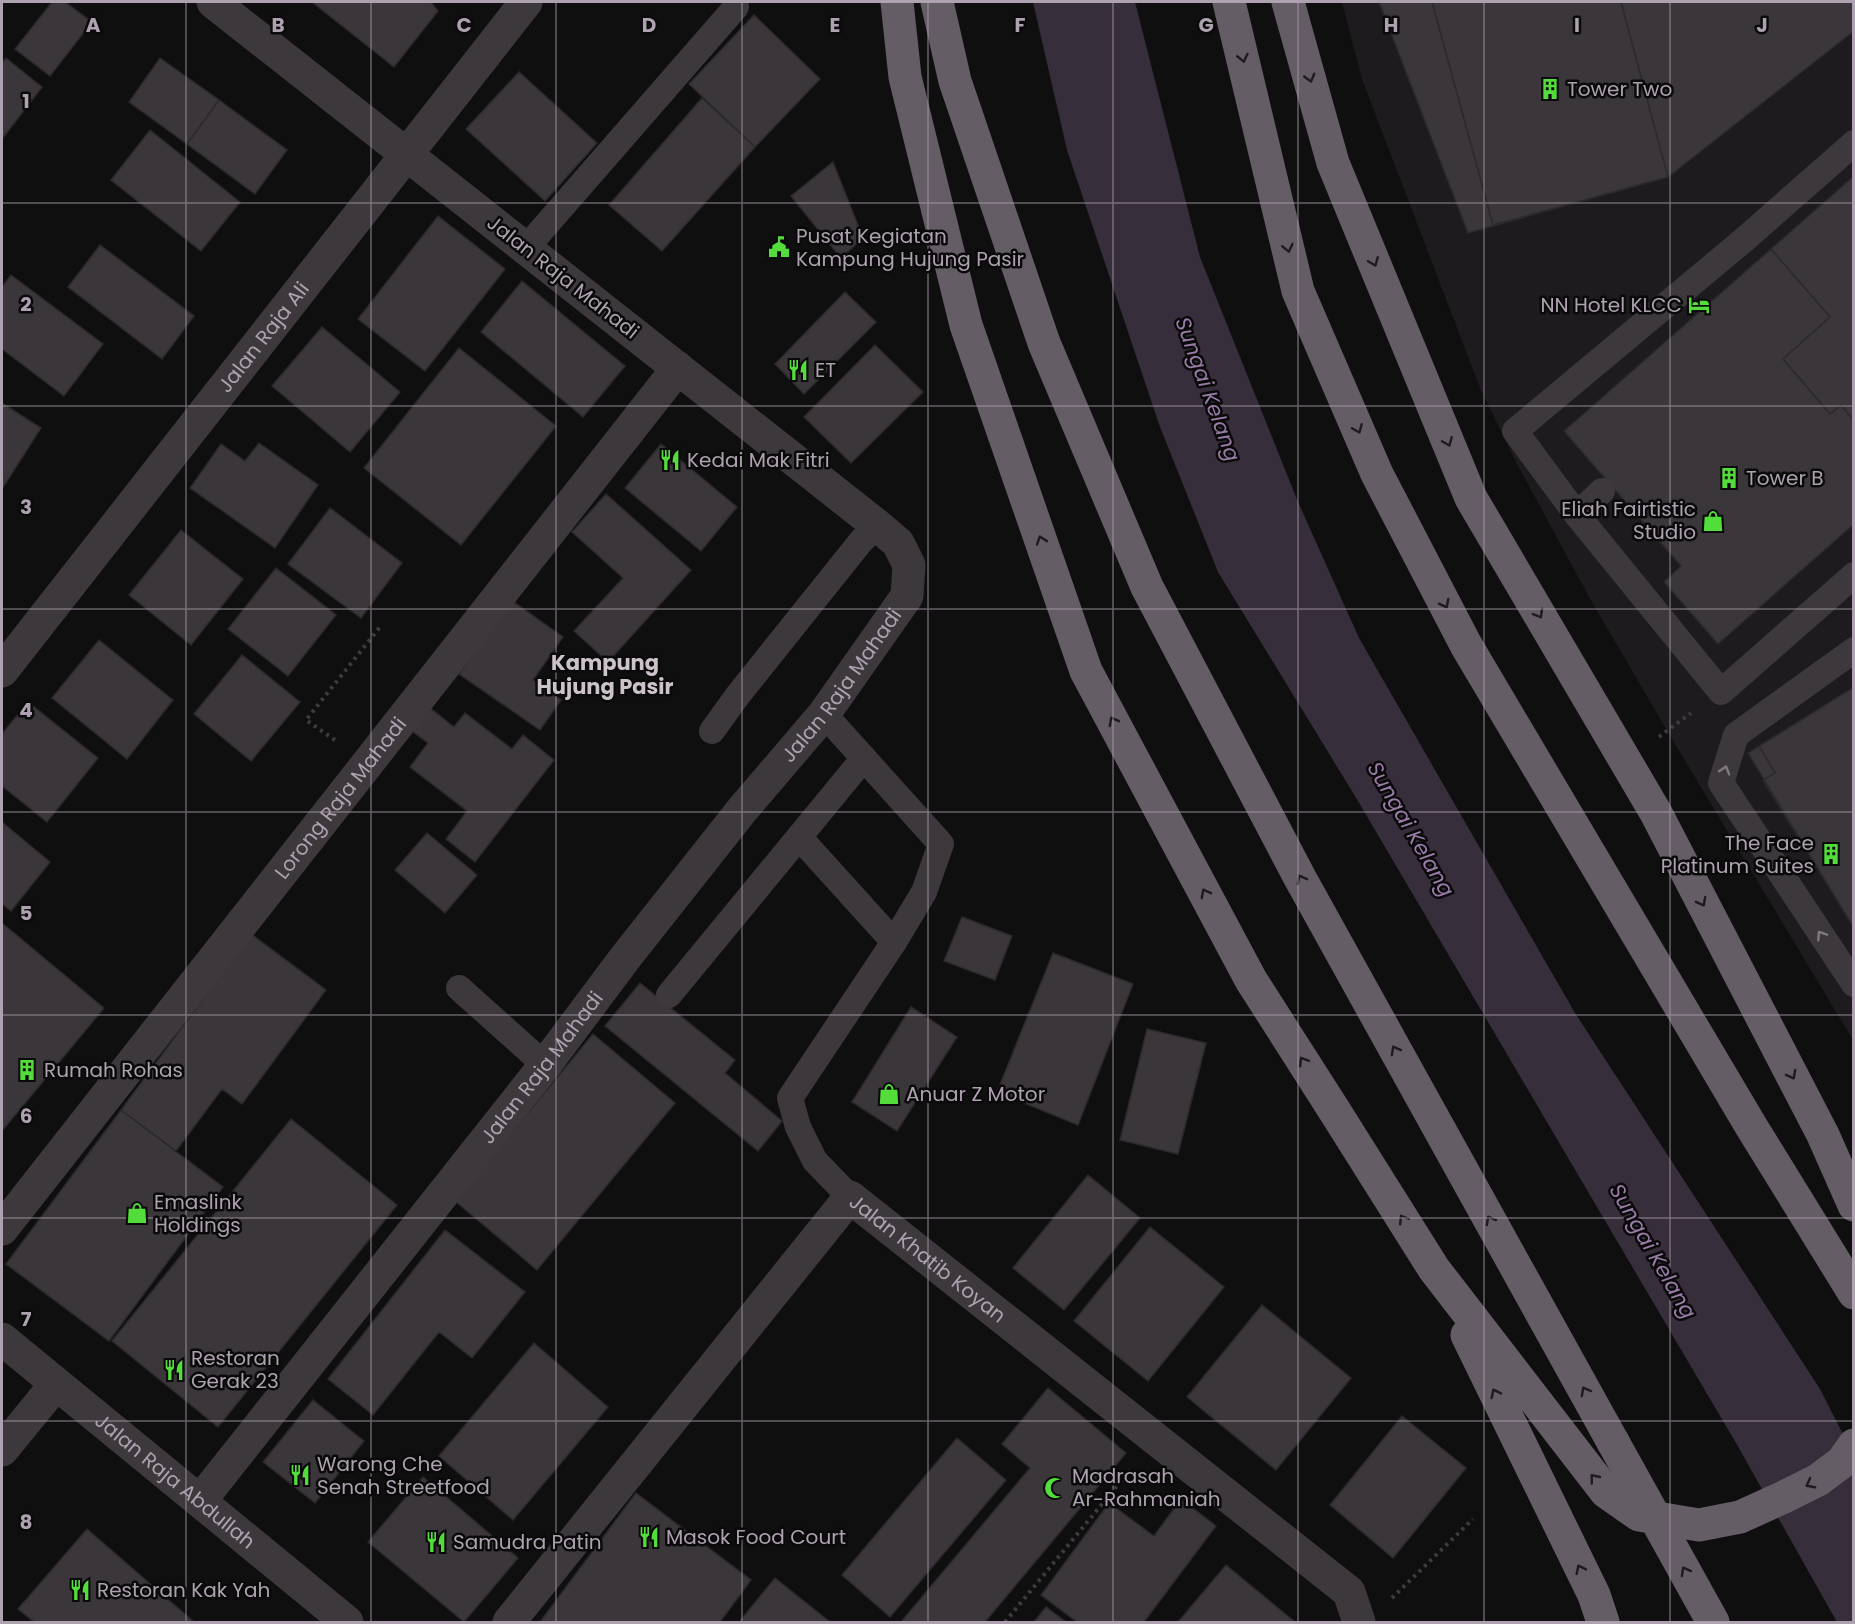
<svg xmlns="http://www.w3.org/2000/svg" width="1855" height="1624" viewBox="0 0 1855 1624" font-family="Poppins,sans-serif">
  <rect width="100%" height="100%" fill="#100f10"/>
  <path fill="#1d1b1d" d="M1342 2H1853V1040L1672 739 1593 604 1517 464 1480 388 1362 79Z"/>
  <path fill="#372e3b" d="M1033 2H1135L1200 257 1298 502 1359 638 1575 1013 1820 1389 1853 1454V1622H1837L1736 1443 1355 796 1218 572 1160 427 1067 150Z"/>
  <path fill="#3a363a" stroke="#2c292c" stroke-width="1.5" d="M52 2H65L92 22 50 76 15 49Z
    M312 2H431L438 11 394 67Z
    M1379 2H1854V31L1668 177 1468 233Z
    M1432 2H1621L1668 177 1493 225Z
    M754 15 820 79 755 147 689 84Z
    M6 58 42 87 2 139V63Z
    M160 58 219 100 187 144 129 102Z
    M519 72 597 143 545 201 466 129Z
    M702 98 755 147 662 251 609 205Z
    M219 100 287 150 255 194 187 144Z
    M150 130 240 202 201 251 111 180Z
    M833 162 863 238 841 258 791 196Z
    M1854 176V524L1718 644 1664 582 1681 566 1564 431Z
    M438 216 505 269 425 371 358 319Z
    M100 245 194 316 162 359 68 287Z
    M1771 249 1830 317 1783 359 1830 414 1841 405 1854 420V524L1718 644 1664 582 1681 566 1564 431Z
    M11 275 103 344 64 396 2 349V287Z
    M522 281 625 366 583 417 481 332Z
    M845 292 876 322 804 394 775 364Z
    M322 327 400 392 350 452 272 386Z
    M875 345 923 392 851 463 804 417Z
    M459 348 556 426 461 545 364 468Z
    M2 403 41 428 2 489Z
    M259 443 318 485 275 548 190 488 221 444 245 461Z
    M661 444 737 507 701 551 625 488Z
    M606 494 691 570 608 662 574 631 623 578 572 532Z
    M330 508 402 563 361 618 288 564Z
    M181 530 243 579 191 645 129 595Z
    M276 568 336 615 288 676 228 629Z
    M511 600 563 637 533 680 561 700 540 730 459 674Z
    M99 640 173 700 127 759 52 698Z
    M242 655 300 702 251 761 194 714Z
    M1854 687V928L1763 780 1775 773 1759 746Z
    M1854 687V928L1748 753Z
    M28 702 98 758 47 822 2 786V734Z
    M430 708 454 727 465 713 512 749 523 735 554 760 475 862 446 839 467 811 410 767 428 743 412 731Z
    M2 822 50 862 11 911 2 904Z
    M427 833 477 875 445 913 395 870Z
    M962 917 1012 936 995 980 944 961Z
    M2 923 104 1008 2 1131Z
    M251 934 326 990 242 1104 222 1089 176 1151 121 1110Z
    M1053 953 1133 984 1078 1125 997 1092Z
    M640 983 735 1060 725 1073 782 1121 758 1151 605 1026Z
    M911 1007 957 1037 897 1131 852 1102Z
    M1147 1029 1206 1043 1178 1154 1120 1140Z
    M593 1034 675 1103 537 1270 455 1201Z
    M121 1110 223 1187 109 1341 6 1264Z
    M291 1119 397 1205 218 1427 112 1341Z
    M1088 1175 1140 1218 1064 1310 1013 1268Z
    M1150 1227 1224 1287 1148 1381 1074 1321Z
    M445 1230 525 1292 472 1358 439 1332 373 1415 328 1379Z
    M1262 1305 1351 1378 1276 1470 1187 1397Z
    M534 1343 608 1407 513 1520 439 1456Z
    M1048 1388 1126 1453 985 1622H901L1030 1468 1002 1444Z
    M313 1400 364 1441 315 1503 263 1462Z
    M1402 1416 1466 1468 1393 1558 1330 1505Z
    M957 1438 1006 1480 890 1617 842 1575Z
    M423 1477 518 1558 464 1622 368 1542Z
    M636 1493 751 1580 720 1622H540Z
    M1181 1499 1216 1526 1144 1622H1077L1041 1595 1109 1503 1154 1536Z
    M87 1529 194 1622H34L18 1609Z
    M1226 1565 1295 1622H1178Z
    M775 1578 830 1622H739Z
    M1046 1607 1066 1622H1034Z"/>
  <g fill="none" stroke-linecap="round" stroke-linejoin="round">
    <path stroke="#403b41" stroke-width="4" stroke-dasharray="3 4.5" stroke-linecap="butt" d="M1659 737 1691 713
      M335 740 306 720 380 627
      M1392 1598 1473 1519
      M1005 1622 1130 1470"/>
    <path stroke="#3c383c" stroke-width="26" d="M1854 143 1745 239 1515 431 1577 515 1721 692 1854 575
      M526 248 736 7
      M1577 515 1602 491
      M1854 650 1736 735 1721 783 1854 984
      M824 714 941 844 924 892 894 942 790 1098 798 1127 815 1161 850 1197
      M712 731 738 695 862 540 878 526
      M799 837 894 942
      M459 988 545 1065
      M669 995 864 758"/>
    <g stroke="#3c383c" stroke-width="33">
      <path id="s1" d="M2 671 526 2"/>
      <path id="s2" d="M2 1229 678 368"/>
      <path id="s3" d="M200 1501 545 1065 625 958 742 810 824 714 907 596 909 565 898 543 878 526 213 2"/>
      <path id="s4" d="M509 1622 850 1197 1349 1592 1359 1622"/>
    </g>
    <g stroke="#3c383c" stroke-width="33">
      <path id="s5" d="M2 1339 347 1622"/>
      <path d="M2 1450 56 1384"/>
    </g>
    <path stroke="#655d65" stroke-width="33" d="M897 2 905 77 966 325 1086 671 1251 980 1334 1110 1434 1269 1606 1492 1639 1515 1699 1525 1740 1517 1784 1497 1818 1480 1842 1462 1854 1445
      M937 2 955 81 1044 343 1147 587 1300 878 1613 1442
      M1229 2 1298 291 1377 474 1466 645 1751 1126 1854 1293
      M1288 2 1333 163 1471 498 1656 813 1823 1135 1854 1205
      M1467 1335 1594 1595 1603 1622"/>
    <path stroke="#655d65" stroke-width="33" d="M1613 1442 1713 1622"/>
  </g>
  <defs><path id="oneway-chevron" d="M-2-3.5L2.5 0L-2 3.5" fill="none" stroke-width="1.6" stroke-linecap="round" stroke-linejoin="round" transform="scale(1.5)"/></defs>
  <g stroke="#1d1b1d">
    <use href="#oneway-chevron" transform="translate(1243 58) rotate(77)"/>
    <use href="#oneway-chevron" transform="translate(1310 78) rotate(75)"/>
    <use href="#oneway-chevron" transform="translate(1288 248) rotate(77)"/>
    <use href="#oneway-chevron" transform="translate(1374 262) rotate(68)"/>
    <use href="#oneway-chevron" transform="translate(1358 429) rotate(67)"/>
    <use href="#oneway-chevron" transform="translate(1448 442) rotate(68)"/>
    <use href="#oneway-chevron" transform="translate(1041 540) rotate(-109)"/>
    <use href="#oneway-chevron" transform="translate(1445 604) rotate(63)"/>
    <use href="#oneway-chevron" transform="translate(1539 614) rotate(60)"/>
    <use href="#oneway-chevron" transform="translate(1113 721) rotate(-118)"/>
    <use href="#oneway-chevron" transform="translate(1301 879) rotate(-118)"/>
    <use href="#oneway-chevron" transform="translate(1205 893) rotate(-118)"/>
    <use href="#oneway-chevron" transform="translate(1702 902) rotate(62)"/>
    <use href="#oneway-chevron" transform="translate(1395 1050) rotate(-119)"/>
    <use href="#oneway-chevron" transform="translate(1303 1061) rotate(-122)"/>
    <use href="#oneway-chevron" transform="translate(1792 1075) rotate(62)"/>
    <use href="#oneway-chevron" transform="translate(1403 1219) rotate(-122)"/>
    <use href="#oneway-chevron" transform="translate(1490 1220) rotate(-119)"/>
    <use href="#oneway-chevron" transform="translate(1585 1391) rotate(-119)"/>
    <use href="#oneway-chevron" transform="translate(1495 1393) rotate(-116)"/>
    <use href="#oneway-chevron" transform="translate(1594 1478) rotate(-129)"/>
    <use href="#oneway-chevron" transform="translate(1810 1484) rotate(152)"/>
    <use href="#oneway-chevron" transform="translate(1580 1569) rotate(-116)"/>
    <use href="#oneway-chevron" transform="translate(1685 1571) rotate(-119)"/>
  </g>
  <g stroke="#807882">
    <use href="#oneway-chevron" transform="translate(1725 770) rotate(-73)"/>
    <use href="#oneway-chevron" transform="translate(1821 935) rotate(-123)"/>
  </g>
  <path fill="none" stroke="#aea2b0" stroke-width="1.5" stroke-opacity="0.55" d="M186 2V1622M371 2V1622M556 2V1622M742 2V1622M928 2V1622M1113 2V1622M1298 2V1622M1484 2V1622M1670 2V1622M2 203H1854M2 406H1854M2 609H1854M2 812H1854M2 1015H1854M2 1218H1854M2 1421H1854"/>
  <defs>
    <symbol id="building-bare" viewBox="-9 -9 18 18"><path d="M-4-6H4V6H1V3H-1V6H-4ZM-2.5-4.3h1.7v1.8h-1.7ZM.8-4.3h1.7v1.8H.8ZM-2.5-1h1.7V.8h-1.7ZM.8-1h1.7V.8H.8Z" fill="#52dd3b" stroke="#0b0a0b" stroke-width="2.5" paint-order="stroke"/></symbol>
    <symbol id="civic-bare" viewBox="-9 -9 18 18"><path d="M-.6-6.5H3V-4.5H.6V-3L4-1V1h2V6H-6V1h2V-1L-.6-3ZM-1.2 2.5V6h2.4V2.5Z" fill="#52dd3b" stroke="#0b0a0b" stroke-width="2.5" paint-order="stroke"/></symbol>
    <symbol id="hotel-bare" viewBox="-9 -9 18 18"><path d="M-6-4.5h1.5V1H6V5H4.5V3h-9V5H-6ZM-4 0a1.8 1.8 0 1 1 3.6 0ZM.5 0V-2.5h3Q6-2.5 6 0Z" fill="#52dd3b" stroke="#0b0a0b" stroke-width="2.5" paint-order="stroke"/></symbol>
    <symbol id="restaurant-bare" viewBox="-9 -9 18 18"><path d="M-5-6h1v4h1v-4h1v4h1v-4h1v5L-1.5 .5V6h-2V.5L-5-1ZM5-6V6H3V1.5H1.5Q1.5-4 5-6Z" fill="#52dd3b" stroke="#0b0a0b" stroke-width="2.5" paint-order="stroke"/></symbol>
    <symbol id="shop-bare" viewBox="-9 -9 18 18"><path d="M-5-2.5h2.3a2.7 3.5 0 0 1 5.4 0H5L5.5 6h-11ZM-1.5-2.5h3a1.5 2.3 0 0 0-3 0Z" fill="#52dd3b" stroke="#0b0a0b" stroke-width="2.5" paint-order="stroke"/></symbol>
    <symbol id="mosque-bare" viewBox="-9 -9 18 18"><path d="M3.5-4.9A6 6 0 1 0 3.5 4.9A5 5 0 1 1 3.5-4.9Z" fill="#52dd3b" stroke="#0b0a0b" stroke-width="2.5" paint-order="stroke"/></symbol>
  </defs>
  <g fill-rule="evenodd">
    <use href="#building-bare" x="1535" y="74" width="30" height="30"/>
    <use href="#civic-bare" x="764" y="232" width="30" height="30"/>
    <use href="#hotel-bare" x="1684" y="290" width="30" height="30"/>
    <use href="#restaurant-bare" x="783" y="355" width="30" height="30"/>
    <use href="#restaurant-bare" x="655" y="445" width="30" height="30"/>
    <use href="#building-bare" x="1714" y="463" width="30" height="30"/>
    <use href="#shop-bare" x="1698" y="506" width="30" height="30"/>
    <use href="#building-bare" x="1816" y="839" width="30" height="30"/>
    <use href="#building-bare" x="12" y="1055" width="30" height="30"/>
    <use href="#shop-bare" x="874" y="1079" width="30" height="30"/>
    <use href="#shop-bare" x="122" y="1198" width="30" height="30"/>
    <use href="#restaurant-bare" x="159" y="1355" width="30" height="30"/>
    <use href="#restaurant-bare" x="285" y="1460" width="30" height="30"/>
    <use href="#mosque-bare" x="1040" y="1473" width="30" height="30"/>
    <use href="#restaurant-bare" x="634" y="1522" width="30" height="30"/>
    <use href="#restaurant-bare" x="421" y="1527" width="30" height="30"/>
    <use href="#restaurant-bare" x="65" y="1575" width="30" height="30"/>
  </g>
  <g text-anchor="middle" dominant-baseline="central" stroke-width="5" stroke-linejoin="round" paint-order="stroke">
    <g font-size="20" fill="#aea2b0" stroke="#0b0a0b" text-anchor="start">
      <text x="1567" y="89">Tower Two</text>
      <text x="796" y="236">Pusat Kegiatan<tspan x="796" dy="23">Kampung Hujung Pasir</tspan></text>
      <text x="1682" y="305" text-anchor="end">NN Hotel KLCC</text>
      <text x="815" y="370">ET</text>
      <text x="687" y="460">Kedai Mak Fitri</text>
      <text x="1746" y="478">Tower B</text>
      <text x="1696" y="509" text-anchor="end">Eliah Fairtistic<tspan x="1696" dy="23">Studio</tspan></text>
      <text x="1814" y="843" text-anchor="end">The Face<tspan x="1814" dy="23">Platinum Suites</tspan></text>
      <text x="44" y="1070">Rumah Rohas</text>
      <text x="906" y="1094">Anuar Z Motor</text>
      <text x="154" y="1202">Emaslink<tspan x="154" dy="23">Holdings</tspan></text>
      <text x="191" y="1358">Restoran<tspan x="191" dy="23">Gerak 23</tspan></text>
      <text x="317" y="1464">Warong Che<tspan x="317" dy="23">Senah Streetfood</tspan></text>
      <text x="1072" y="1476">Madrasah<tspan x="1072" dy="23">Ar-Rahmaniah</tspan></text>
      <text x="666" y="1537">Masok Food Court</text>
      <text x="453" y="1542">Samudra Patin</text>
      <text x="97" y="1590">Restoran Kak Yah</text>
    </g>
    <g font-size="20" fill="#aea2b0" stroke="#0b0a0b">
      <text transform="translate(563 277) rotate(38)">Jalan Raja Mahadi</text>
      <text stroke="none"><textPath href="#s1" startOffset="424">Jalan Raja Ali</textPath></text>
      <text stroke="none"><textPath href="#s3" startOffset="1038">Jalan Raja Mahadi</textPath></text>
      <text stroke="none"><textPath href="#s2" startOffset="548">Lorong Raja Mahadi</textPath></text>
      <text stroke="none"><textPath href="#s3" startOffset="552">Jalan Raja Mahadi</textPath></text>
      <text stroke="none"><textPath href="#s4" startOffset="644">Jalan Khatib Koyan</textPath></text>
      <text stroke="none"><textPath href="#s5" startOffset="224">Jalan Raja Abdullah</textPath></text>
    </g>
    <g font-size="21" font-style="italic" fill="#997ca8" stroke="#0b0a0b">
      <text transform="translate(1208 389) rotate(70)">Sungai Kelang</text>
      <text transform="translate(1411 829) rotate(60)">Sungai Kelang</text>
      <text transform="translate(1653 1251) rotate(60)">Sungai Kelang</text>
    </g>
    <g font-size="21" font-weight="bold" fill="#ccc2cc" stroke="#0b0a0b">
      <text x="605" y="662">Kampung<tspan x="605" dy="24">Hujung Pasir</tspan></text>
    </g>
  </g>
  <g font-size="20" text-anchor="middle" font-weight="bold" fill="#aea2b0" stroke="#0b0a0b" stroke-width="5" stroke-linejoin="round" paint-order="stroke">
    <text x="93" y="32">A</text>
    <text x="278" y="32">B</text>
    <text x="464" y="32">C</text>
    <text x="649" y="32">D</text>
    <text x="835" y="32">E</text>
    <text x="1020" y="32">F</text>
    <text x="1206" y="32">G</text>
    <text x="1391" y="32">H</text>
    <text x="1577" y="32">I</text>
    <text x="1762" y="32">J</text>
    <text x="26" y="108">1</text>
    <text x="26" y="311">2</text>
    <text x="26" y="514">3</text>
    <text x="26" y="717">4</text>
    <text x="26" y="920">5</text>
    <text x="26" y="1123">6</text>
    <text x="26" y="1326">7</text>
    <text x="26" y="1529">8</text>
  </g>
  <rect width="1855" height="1624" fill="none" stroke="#aea2b0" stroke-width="6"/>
</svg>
